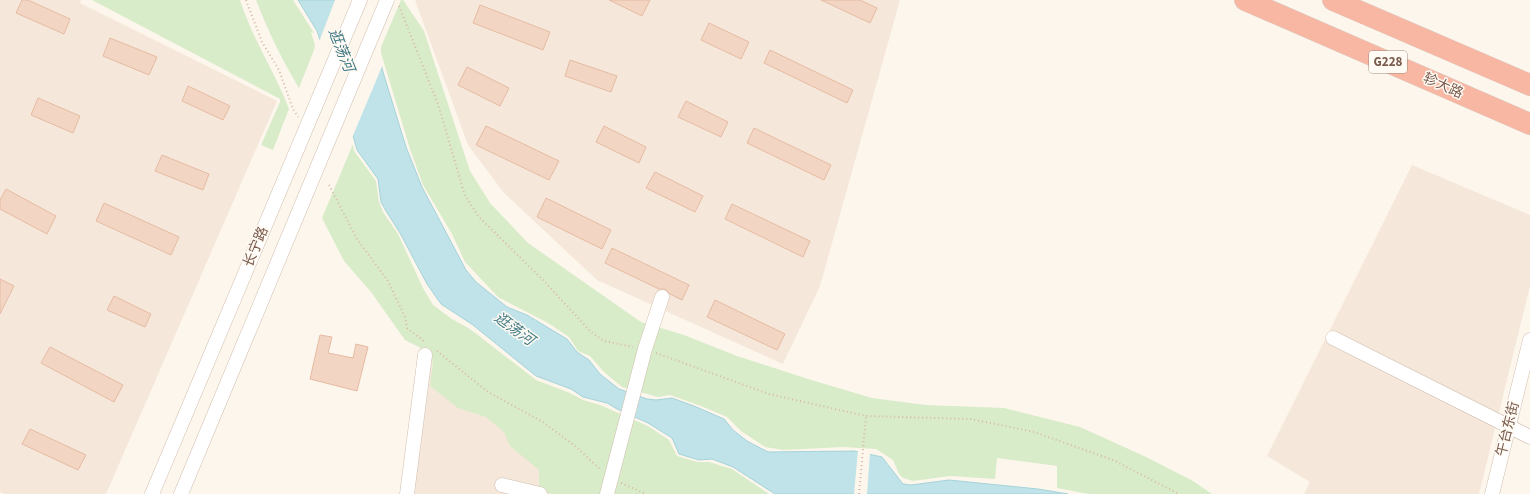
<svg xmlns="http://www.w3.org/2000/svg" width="1530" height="494" viewBox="0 0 1530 494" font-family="'Source Sans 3','Noto Sans SC',sans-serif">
  <rect width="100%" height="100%" fill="#fdf6ec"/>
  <path fill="#f5e8da" d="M0 0H81L80 3 277 101 106 494H5L0 492Z
    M415 0H900L820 286 783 364 597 280 504 193 468 145Z
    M1412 165 1530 215V286L1479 494H1304L1310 482 1267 456Z
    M438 360 655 494H401L420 368Z"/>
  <path fill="#d8ecc9" d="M92 0H240C252 38 275 72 289 109L273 150 261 145 280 102V99Z
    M256 0H293L314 33 311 32 315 45 314 50 299 88C282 60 268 31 256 0Z
    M401 0H403L424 31 470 171 490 203 528 243 641 322 684 335 737 356 808 379 872 398 926 405 1004 408 1080 427 1144 456 1193 481 1212 494H1089L1057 488V466L997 458 995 479 950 476 913 481 903 478 899 474 893 460 876 449 843 447 783 450 765 447 741 431 727 417 701 406 670 395 658 397 622 387 604 372 590 356 578 351 569 337 548 323 498 297 465 262 452 234 423 185 410 149 381 53V47Z
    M353 144 354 151 376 181 379 202 383 212 398 234 423 288 433 305 452 319 470 329 536 380 570 393 583 400 600 405 648 426 669 440 677 456 698 462H709L732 469 769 494H553L539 491V470L510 446 504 432 486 417 458 408 430 386 433 362 419 347 405 340 371 292 344 261 322 218Z"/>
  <path fill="#bfe3e8" stroke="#a5d3da" d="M298 0H354L378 51 383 72 406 147 422 187 466 270 476 282 507 307 527 315 567 339 577 352 589 360 600 374 619 389 647 399 656 400 672 398 694 406 724 419 733 430 747 441 768 452 854 451 882 457 903 484 911 485 949 480 1038 489 1068 494H775L733 467 712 459 699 460 679 454 672 438 648 423 617 409 607 403 583 397 571 389 536 376 473 325 441 304 427 284 400 233 386 211 381 202 378 179 357 150 350 125 317 31Z"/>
  <path fill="#fdf6ec" d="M335 0H357L380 50 383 64 352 138 337 91 319 42Z
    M858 450 870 453 867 494H854Z"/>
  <path fill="#f3d5c3" stroke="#e6bba3" d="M22 0H28L70 19 64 34 16 13Z
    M609 0H650L642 16Z
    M821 0H860L877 8 870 23Z
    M480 5 550 32 543 50 473 23Z
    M709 23 749 42 741 59 701 40Z
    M110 38 157 57 149 75 103 56Z
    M770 50 853 90 847 103 764 63Z
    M570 60 617 76 611 92 565 76Z
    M467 67 509 88 500 106 458 85Z
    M188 86 230 106 223 120 182 101Z
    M38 98 80 116 73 133 31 115Z
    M686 101 728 122 721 137 678 117Z
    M486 126 559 161 549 180 476 145Z
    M604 126 646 147 639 163 596 142Z
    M754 128 831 165 824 180 747 143Z
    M162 155 209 174 203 190 155 171Z
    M655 172 703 196 695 212 646 188Z
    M6 189 56 216 47 234 0 209V200Z
    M546 198 611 230 602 249 537 217Z
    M104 203 179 237 171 255 96 221Z
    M732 204 810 241 803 257 725 219Z
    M612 248 689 285 682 300 670 294 665 289H659L605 263Z
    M0 279 14 286 0 314Z
    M114 296 151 314 145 327 107 310Z
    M715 300 785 334 777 350 707 317Z
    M320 335 332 337 328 353 353 358 356 344 368 347 357 391 310 379Z
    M50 347 123 385 114 402 41 363Z
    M30 429 86 455 78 470 22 444Z"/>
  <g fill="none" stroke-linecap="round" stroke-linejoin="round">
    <defs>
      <path id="minor" d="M1333 338 1530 437
        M502 485 540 494
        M152 494 360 0
        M181 494 387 0
        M407 494 425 355
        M607 494 645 349 662 297
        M1492 494 1530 340"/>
      <path id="highway" d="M1245 0 1530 124
        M1333 0 1530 85"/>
    </defs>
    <use href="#minor" stroke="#d1beb0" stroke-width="15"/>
    <use href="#highway" stroke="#dad1cd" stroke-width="22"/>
    <path stroke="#d9b8a5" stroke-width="2" stroke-dasharray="1 3" stroke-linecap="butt" d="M246 0 262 42 279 70 293 109 298 117
      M399 6 438 104 465 196 479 217 543 280 591 332 604 341 633 347
      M329 185 357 239 388 281 405 317 407 328 425 342
      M437 351 488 392 543 422 575 446 601 470
      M656 353 769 394 866 416 971 419 1034 432 1113 460 1179 494
      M621 483 646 494
      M859 494 866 416"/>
    <use href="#minor" stroke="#fff" stroke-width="14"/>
    <use href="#highway" stroke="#f7b7a3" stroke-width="21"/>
  </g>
  <g text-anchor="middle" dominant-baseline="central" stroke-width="3" stroke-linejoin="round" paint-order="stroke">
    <rect fill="#fffaf3" stroke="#a28b7f" stroke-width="1" x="1369" y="51" width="38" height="22" rx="3"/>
    <g font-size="13" font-weight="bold" fill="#7a5c4d">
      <text x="1388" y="62">G228</text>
    </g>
    <g font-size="14" fill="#7a5c4d" stroke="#fffaf3">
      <text transform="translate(1443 86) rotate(24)">轸大路</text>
      <text transform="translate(256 247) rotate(-67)">长宁路</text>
      <text transform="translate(1508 429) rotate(-76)">午台东街</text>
    </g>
    <g font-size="15" font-style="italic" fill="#437c86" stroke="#fffaf3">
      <text transform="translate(341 50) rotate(68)">逛荡河</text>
      <text transform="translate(514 329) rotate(36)">逛荡河</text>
    </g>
  </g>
</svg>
